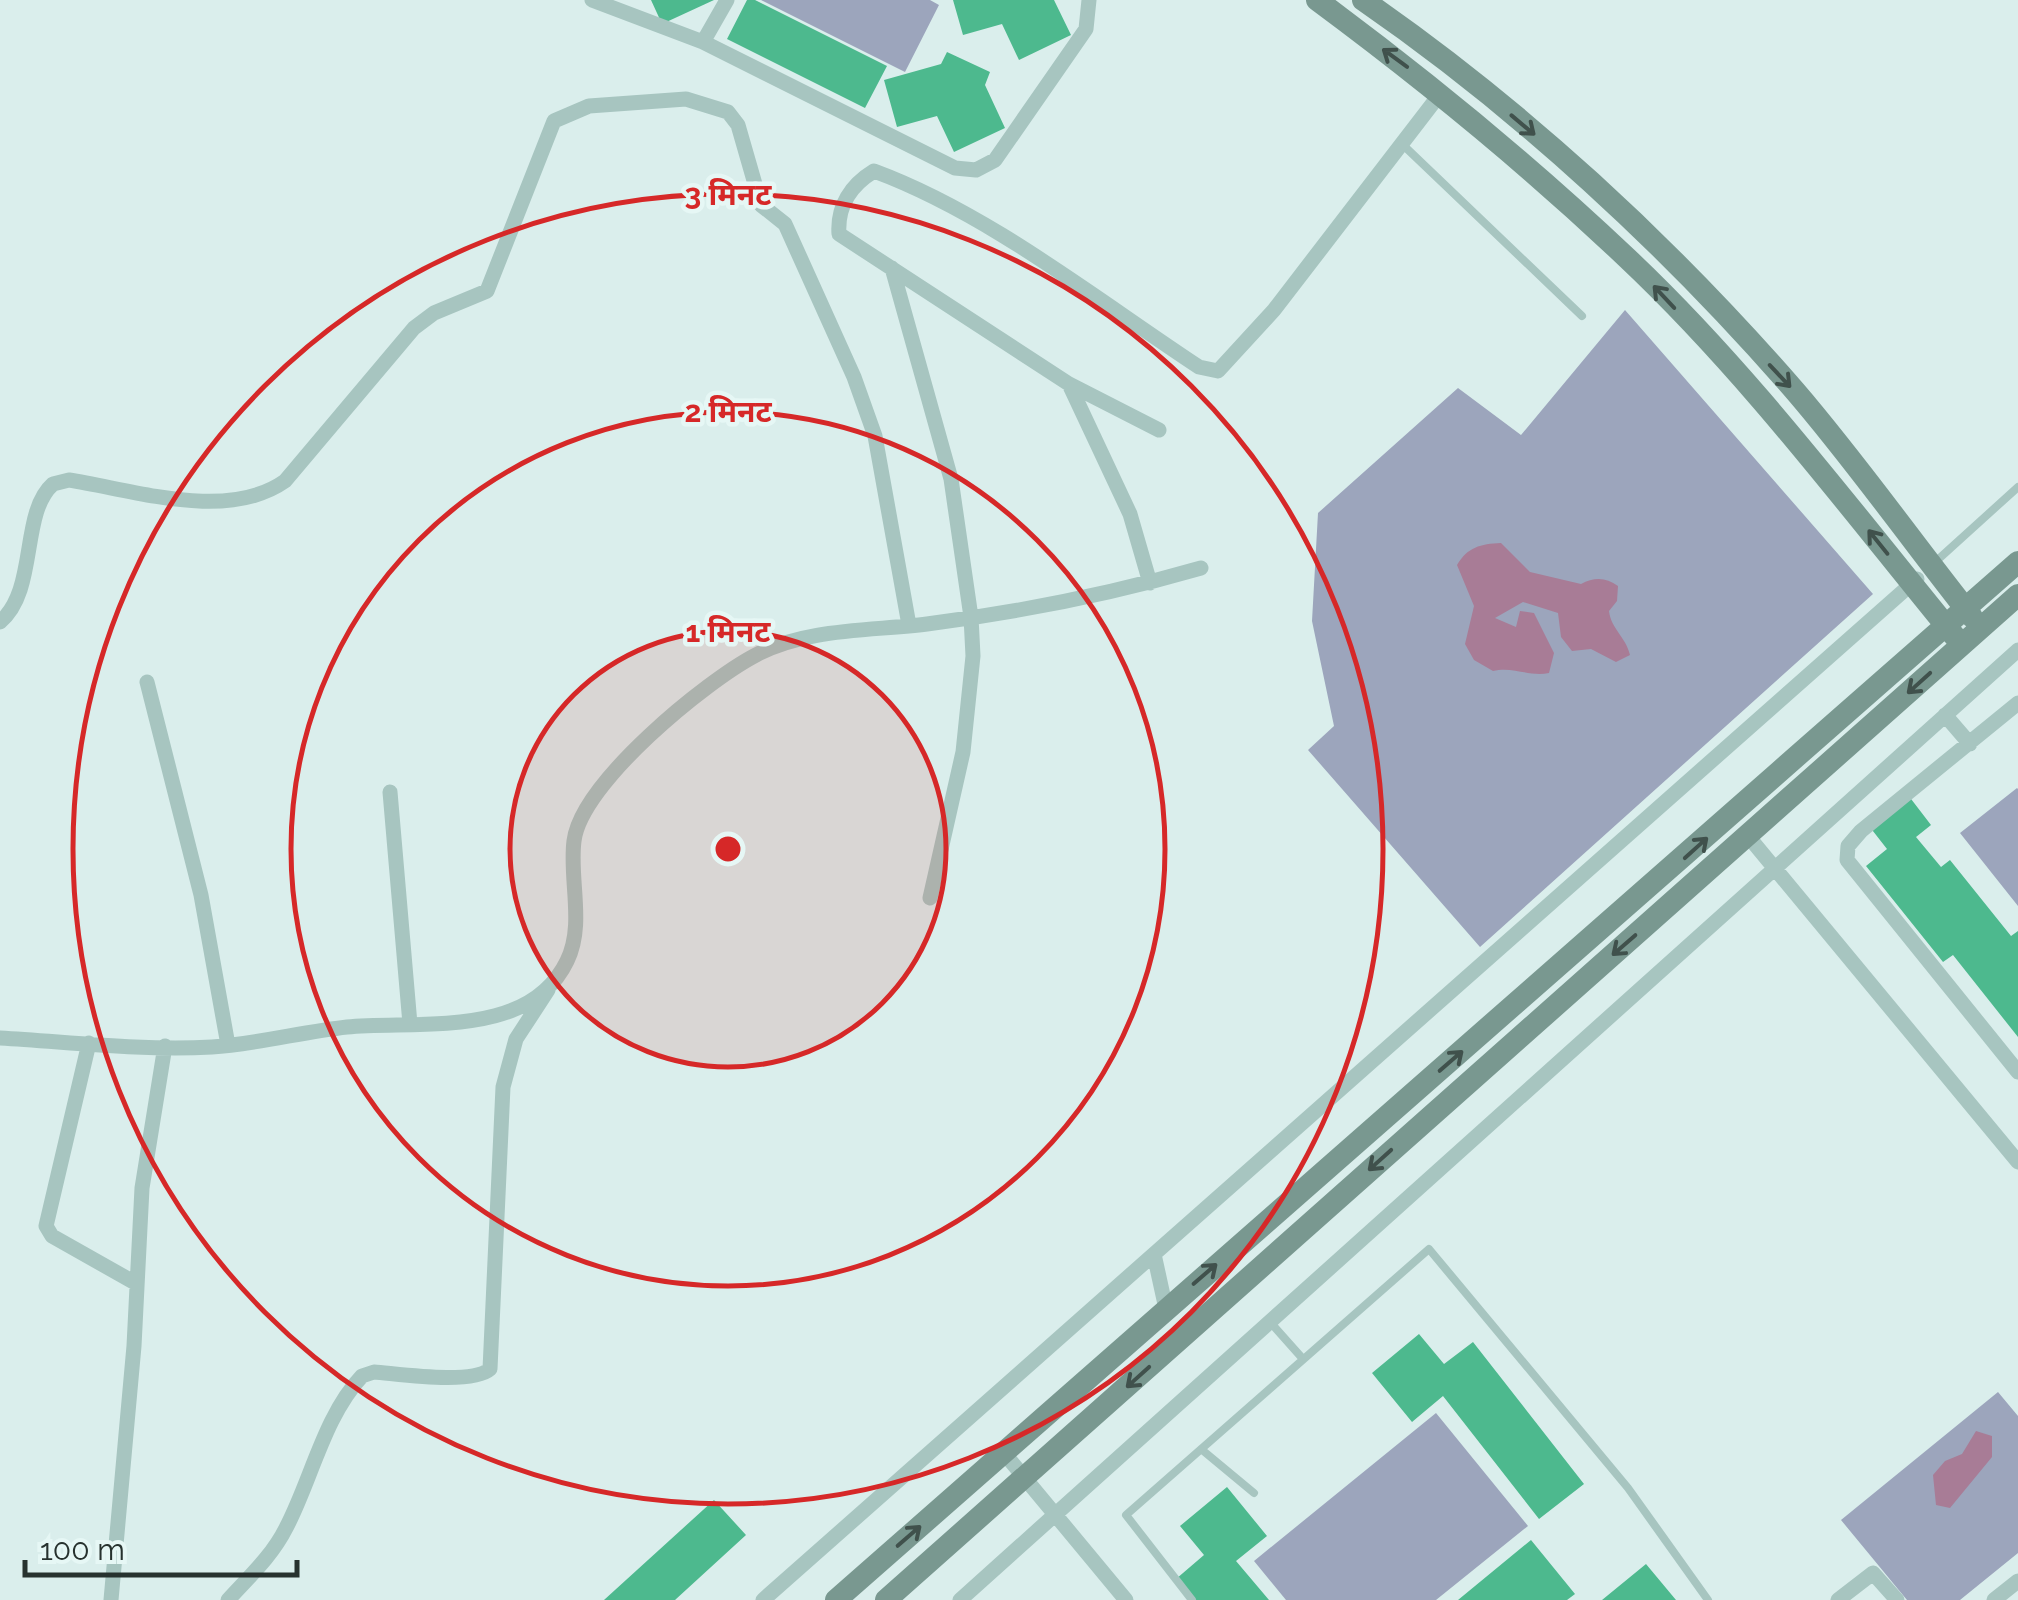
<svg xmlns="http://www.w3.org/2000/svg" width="2018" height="1600" viewBox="0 0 2018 1600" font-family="Raleway,'Noto Sans Devanagari',sans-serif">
  <rect width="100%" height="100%" fill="#daeeec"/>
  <path fill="#9ca5bc" d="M761 0H930L939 5 905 72Z
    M1625 310 1873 594 1480 947 1308 750 1334 726 1312 621 1318 513 1458 388 1521 435Z
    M2017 788 2018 789V906L1960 833Z
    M1998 1392 2018 1416V1553L1960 1600H1907L1841 1520Z
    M1436 1413 1528 1526 1436 1600H1286L1254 1561Z"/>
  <path fill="#a87c96" d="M1501 543 1530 572 1581 584C1594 577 1606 577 1618 586L1617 601 1609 611C1611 629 1626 637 1630 655L1616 662 1591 649 1572 651 1561 637 1558 613 1523 602 1495 618 1516 627 1520 611 1534 613 1554 653 1549 673C1529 677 1513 666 1493 671L1474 660 1465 644 1474 606 1457 565C1468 547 1480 544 1501 543Z
    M1976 1431 1992 1436V1457L1950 1508 1936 1505 1933 1475 1945 1461 1962 1454Z"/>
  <path fill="#4db98e" d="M651 0H714L662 24Z
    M747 0H755L887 66 865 108 727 39Z
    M953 0H1054L1071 35 1019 60 1002 24 963 35Z
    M947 52 990 72 985 85 1005 128 954 152 937 116 897 127 884 80 941 64Z
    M1908 795 1931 825 1916 837 1941 867 1950 860 2011 936 2018 931V1037L1953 955 1943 962 1866 866 1887 849 1869 826Z
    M1419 1334 1444 1364 1473 1342 1584 1484 1539 1519 1443 1396 1412 1422 1372 1373Z
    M1227 1487 1267 1536 1236 1561 1269 1600H1194L1176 1579 1204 1555 1180 1526Z
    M714 1500 746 1535 675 1600H604Z
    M1531 1540 1575 1594 1567 1600H1458Z
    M1646 1564 1676 1600H1602Z"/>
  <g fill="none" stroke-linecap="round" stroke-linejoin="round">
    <path stroke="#a7c5c0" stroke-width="8" d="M1402 144 1582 316
      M1933 564 2018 487
      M1270 1322 1303 1359
      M1201 1449 1254 1493
      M1192 1600 1126 1515 1429 1249 1628 1488 1708 1600"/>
    <path stroke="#a7c5c0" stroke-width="15" d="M592 0 703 42 955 168 976 170 995 160 1086 29 1089 0
      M703 42 727 0
      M892 268 951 479 971 617 973 656 963 752 930 898
      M1069 384 1130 514 1150 583
      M1159 430 1069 384 839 234C837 206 851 185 874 171 988 213 1097 300 1199 367L1218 371 1274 310 1440 94
      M0 622C38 590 20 513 53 484L69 480C134 490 227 522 285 481L414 328 434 313 487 291 554 121 589 106 686 99 728 112 738 125 761 205 785 224 854 377 875 436 909 625
      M147 682 201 895 228 1045
      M2018 703 1861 831 1848 846 1847 860 2018 1072
      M1945 715 1970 744
      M390 792 410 1024
      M1748 836 2018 1162
      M0 1038C70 1042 142 1051 212 1047 257 1044 302 1032 347 1027 417 1020 529 1040 567 961 585 925 569 879 574 841 581 783 706 681 756 655 806 628 872 631 927 624 1020 612 1111 594 1201 568
      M89 1043 46 1226 52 1236 137 1284
      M1154 1254 1166 1309
      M1004 1453 1126 1600
      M111 1600 134 1346 142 1188 165 1046
      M228 1600C249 1577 272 1556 286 1528 311 1481 324 1416 362 1376L374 1372C400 1374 472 1385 490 1369L503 1087 516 1039 548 990
      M763 1600 1917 579
      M960 1600 2018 650
      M1838 1600 1873 1573 1897 1600
      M1994 1600 2018 1581"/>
    <path stroke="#799890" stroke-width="22" d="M1317 0C1425 80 1529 165 1627 258 1748 372 1850 509 1956 638
      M1363 0C1521 109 1669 246 1795 391 1857 463 1913 543 1972 617
      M836 1600 2018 562
      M886 1600 2018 595"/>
  </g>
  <defs><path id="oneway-shaft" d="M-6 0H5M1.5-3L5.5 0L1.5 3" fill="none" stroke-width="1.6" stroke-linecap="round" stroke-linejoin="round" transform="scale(2.5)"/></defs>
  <g stroke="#40514c">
    <use href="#oneway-shaft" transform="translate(1395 58) rotate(-144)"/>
    <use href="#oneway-shaft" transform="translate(1523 125) rotate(40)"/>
    <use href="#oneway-shaft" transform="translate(1664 297) rotate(-133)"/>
    <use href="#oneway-shaft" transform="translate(1780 376) rotate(47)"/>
    <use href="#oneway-shaft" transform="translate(1878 542) rotate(-129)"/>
    <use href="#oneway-shaft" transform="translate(1919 683) rotate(138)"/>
    <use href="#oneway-shaft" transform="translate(1696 848) rotate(-42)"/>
    <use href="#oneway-shaft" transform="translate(1624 945) rotate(139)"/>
    <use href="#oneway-shaft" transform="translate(1451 1061) rotate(-41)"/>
    <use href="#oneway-shaft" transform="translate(1380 1160) rotate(138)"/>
    <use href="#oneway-shaft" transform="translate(1205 1274) rotate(-41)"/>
    <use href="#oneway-shaft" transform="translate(1138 1377) rotate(138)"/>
    <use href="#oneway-shaft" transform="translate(909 1536) rotate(-41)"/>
  </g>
  <circle cx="728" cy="849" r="218" fill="#d62828" fill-opacity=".12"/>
  <g fill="none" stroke="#d62828" stroke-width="5">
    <circle cx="728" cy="849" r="218"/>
    <circle cx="728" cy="849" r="437"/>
    <circle cx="728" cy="849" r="655"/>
  </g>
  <circle cx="728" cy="849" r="15" fill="#d62828" stroke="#e6f7f5" stroke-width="5"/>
  <g font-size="30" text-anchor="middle" font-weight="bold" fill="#d62828" stroke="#e6f7f5" stroke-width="9" stroke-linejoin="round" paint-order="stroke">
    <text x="728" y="205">3 मिनट</text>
    <text x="728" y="422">2 मिनट</text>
    <text x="728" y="642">1 मिनट</text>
  </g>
  <path d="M25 1560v15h272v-15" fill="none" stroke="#27322f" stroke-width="5"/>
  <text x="40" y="1560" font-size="30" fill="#27322f" stroke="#e6f7f5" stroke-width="8" paint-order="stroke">100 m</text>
</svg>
